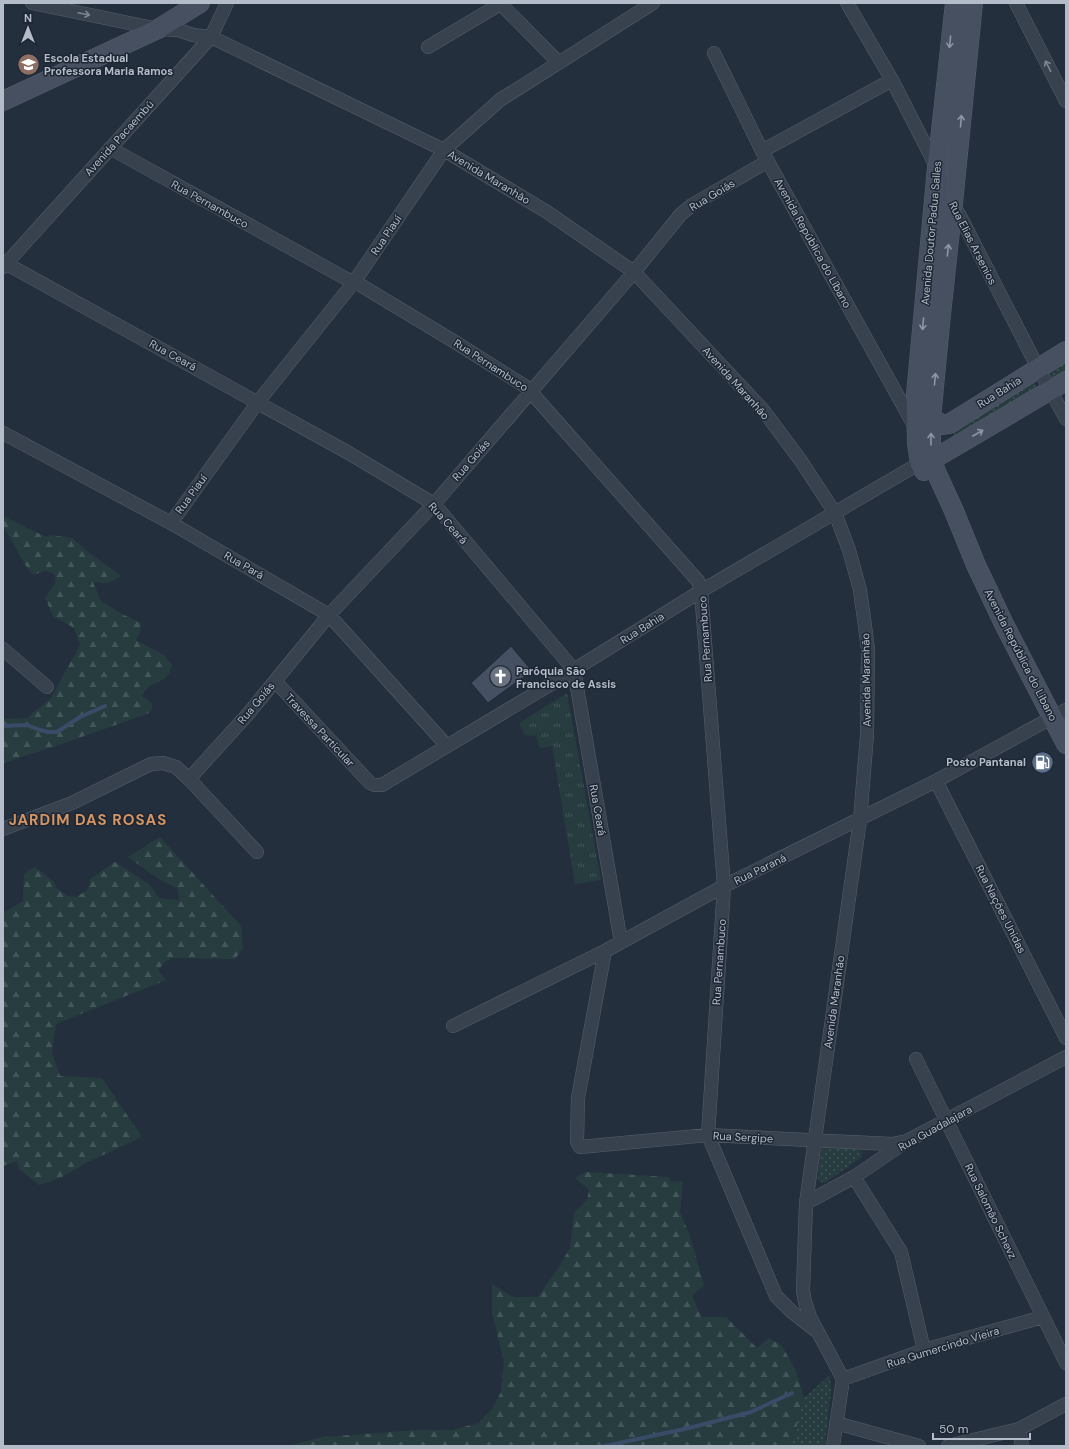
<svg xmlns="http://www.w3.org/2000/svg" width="1069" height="1449" viewBox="0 0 1069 1449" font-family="'DM Sans',sans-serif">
  <defs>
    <pattern id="grass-tufts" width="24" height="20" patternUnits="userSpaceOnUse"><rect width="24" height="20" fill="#263c3f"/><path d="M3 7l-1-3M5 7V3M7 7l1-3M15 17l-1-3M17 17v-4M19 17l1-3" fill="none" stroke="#435659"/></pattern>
    <pattern id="forest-firs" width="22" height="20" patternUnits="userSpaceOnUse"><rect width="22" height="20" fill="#263c3f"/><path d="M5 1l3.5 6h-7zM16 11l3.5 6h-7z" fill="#435659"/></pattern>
    <pattern id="park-dots" width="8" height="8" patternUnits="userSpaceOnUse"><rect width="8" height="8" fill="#263c3f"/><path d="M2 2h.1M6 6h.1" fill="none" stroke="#435659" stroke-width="1.8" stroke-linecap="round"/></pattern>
  </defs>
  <rect width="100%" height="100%" fill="#242f3e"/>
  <path fill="url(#grass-tufts)" d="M567 693 601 880 575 884 552 746 540 748 536 736 525 735 519 723Z"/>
  <path fill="url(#forest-firs)" d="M3 516 46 537 50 535 72 538 92 555 121 576 108 583 93 582 101 601 122 614 141 623 140 632 136 640 164 655 172 665C167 681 163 679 150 686 147 687 144 693 142 696 148 700 153 702 152 710L147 714 53 747 3 763V719L27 718 51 698 80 645 74 628 53 616 45 598 55 583V574L45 571 33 575 26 566 3 526Z
    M160 837 241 926 243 948 235 959 172 958 165 962 158 970 166 980 56 1024 52 1052 60 1076 102 1078 142 1137 88 1162 60 1178 39 1185 19 1169 17 1161 3 1166V913L23 901 24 875 27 871 35 867 54 882 57 888 67 896 76 897 86 891 89 886 90 879 115 862 149 884 159 898 179 900 178 889 159 879 128 857Z
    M586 1172 669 1177 671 1182 683 1181 680 1212 690 1236 704 1286 692 1295 701 1317H726L757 1348 769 1338 782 1346 796 1371 804 1398 792 1446H293L295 1444 323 1437 418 1430H452L478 1423 492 1409 501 1392 504 1361 492 1313V1284L513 1297H538L557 1270 570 1248 574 1213 587 1200 589 1190 575 1178Z"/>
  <path fill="url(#park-dots)" d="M1066 353V375L1056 381 1051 378 1047 374Z
    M1033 380 1036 384 1037 388 955 436 952 430Z
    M824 1147 858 1149 862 1153V1157L826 1182C821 1183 819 1182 818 1178L820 1153Z
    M830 1375 831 1391 825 1446H792L804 1398Z"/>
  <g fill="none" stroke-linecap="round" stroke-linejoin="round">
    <path stroke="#394c67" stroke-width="4" d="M3 726 27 725 40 730 48 732H57L80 717 105 706
      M605 1446 689 1428 751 1412 792 1393"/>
  </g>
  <path fill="#455162" stroke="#1f2835" d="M511 646 532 671 488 703 471 683Z"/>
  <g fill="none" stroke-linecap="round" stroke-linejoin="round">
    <defs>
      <path id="street" d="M32 3 158 29 178 30 193 35 211 37 444 150 547 212 634 272 763 410 801 461 835 513 849 550 860 590 864 619 868 649 867 735 860 820 806 1203 803 1291 805 1302 810 1317 843 1379 833 1446
        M500 3 559 63
        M847 3 892 80 937 168 943 186 961 218 1038 368 1066 419
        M1016 3 1066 101
        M428 47 502 3
        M714 53 762 151 915 427
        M110 148 343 277 362 286 455 342 531 390 537 399 698 581 701 591 724 886 708 1135 776 1296 792 1312 815 1330
        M762 151 892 80
        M3 262 347 452 434 504 574 670 621 942
        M3 267 211 37 227 3
        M3 433 171 523 329 615 447 746
        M171 523 258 402 354 282 444 150 500 100 653 3
        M3 649 47 687
        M275 681 370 783 375 785H382L551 684 701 591 920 463
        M189 779 248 714 329 615 434 504 634 272 681 214 692 205 768 161
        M936 781 1066 1038
        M3 829 72 803 151 764 163 763 176 767 189 779 257 852
        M605 951 578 1098 577 1142 580 1147 708 1135 892 1144 907 1141
        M453 1026 605 951 724 886 936 781 1066 710
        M916 1059 1066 1363
        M854 1177 901 1252 924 1350
        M806 1203 854 1177 907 1141 1066 1057
        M843 1379 924 1350 1043 1317
        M836 1423 919 1446
        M1019 1429 1022 1446
        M948 1446 1019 1429 1066 1404"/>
      <path id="secondary" d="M973 3 953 203 941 314 931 418V449L932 460 937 474 954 511 976 565 1004 624 1066 744
        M3 101 158 29 200 3
        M931 418 943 425 949 424 1066 351
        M932 460 1066 381
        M924 471 920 463 917 443 916 395 937 168 955 3"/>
    </defs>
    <use href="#street" stroke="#565f6c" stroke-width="14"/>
    <use href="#secondary" stroke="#565f6c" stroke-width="20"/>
    <use href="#street" stroke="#38414e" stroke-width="13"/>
    <use href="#secondary" stroke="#465061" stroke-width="19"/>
  </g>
  <defs><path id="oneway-shaft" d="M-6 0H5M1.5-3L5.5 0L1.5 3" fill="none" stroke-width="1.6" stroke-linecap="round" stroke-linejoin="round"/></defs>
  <g stroke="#7c8592">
    <use href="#oneway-shaft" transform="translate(84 14) rotate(12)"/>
    <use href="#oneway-shaft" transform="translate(1048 66) rotate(-117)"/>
  </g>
  <g stroke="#8e96a5">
    <use href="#oneway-shaft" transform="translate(950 42) rotate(96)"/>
    <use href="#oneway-shaft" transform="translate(961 121) rotate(-85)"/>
    <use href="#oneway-shaft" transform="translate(948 250) rotate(-83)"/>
    <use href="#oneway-shaft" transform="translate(923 324) rotate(95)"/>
    <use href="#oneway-shaft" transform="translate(935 379) rotate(-85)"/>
    <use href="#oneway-shaft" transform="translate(978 433) rotate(-30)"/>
    <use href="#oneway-shaft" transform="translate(931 439) rotate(-90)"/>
  </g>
  <defs>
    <symbol id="school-disc" viewBox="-11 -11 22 22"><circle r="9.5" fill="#8d6e63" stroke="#1d2633"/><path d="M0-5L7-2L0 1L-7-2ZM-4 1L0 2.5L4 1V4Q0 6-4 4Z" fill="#fff"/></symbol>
    <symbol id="church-disc" viewBox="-11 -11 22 22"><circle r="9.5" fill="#6b7280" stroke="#1d2633"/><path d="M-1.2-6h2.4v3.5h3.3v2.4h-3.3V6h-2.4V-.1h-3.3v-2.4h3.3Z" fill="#fff"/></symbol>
    <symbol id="fuel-disc" viewBox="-11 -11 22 22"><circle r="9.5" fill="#5c6f8a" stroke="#1d2633"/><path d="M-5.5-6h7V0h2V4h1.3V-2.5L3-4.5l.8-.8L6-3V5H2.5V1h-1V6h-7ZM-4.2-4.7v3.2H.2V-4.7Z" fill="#fff"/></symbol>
  </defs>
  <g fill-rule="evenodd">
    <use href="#school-disc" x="16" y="52" width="25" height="25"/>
    <use href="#church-disc" x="488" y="664" width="25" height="25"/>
    <use href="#fuel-disc" x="1030" y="750" width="25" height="25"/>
  </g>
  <g text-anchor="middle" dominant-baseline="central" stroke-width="3" stroke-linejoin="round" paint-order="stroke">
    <g font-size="11" font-weight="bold" fill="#b4bcc9" stroke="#1d2633" text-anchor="start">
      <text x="44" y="58">Escola Estadual<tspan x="44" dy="13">Professora Maria Ramos</tspan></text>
      <text x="516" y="671">Paróquia São<tspan x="516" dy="13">Francisco de Assis</tspan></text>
      <text x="1026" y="762" text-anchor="end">Posto Pantanal</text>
    </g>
    <g font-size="11" fill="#b4bcc9" stroke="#1d2633">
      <text transform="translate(119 138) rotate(-48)">Avenida Pacaembú</text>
      <text transform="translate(489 177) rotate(31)">Avenida Maranhão</text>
      <text transform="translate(712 195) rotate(-31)">Rua Goiás</text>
      <text transform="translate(210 204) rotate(29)">Rua Pernambuco</text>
      <text transform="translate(931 233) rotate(-85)">Avenida Doutor Padua Salles</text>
      <text transform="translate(386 235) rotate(-56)">Rua Piauí</text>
      <text transform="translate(813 243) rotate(61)">Avenida República do Líbano</text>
      <text transform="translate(973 243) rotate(63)">Rua Elias Arsenios</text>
      <text transform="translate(173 355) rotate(29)">Rua Ceará</text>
      <text transform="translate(491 365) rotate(33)">Rua Pernambuco</text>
      <text transform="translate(736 383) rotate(48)">Avenida Maranhão</text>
      <text transform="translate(999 392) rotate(-32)">Rua Bahia</text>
      <text transform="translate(471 460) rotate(-49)">Rua Goiás</text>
      <text transform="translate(191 494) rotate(-54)">Rua Piauí</text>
      <text transform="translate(448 523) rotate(48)">Rua Ceará</text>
      <text transform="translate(244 565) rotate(30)">Rua Pará</text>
      <text transform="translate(642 628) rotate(-32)">Rua Bahia</text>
      <text transform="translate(705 639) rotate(-94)">Rua Pernambuco</text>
      <text transform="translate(1021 655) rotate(63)">Avenida República do Libano</text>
      <text transform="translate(866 680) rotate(-91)">Avenida Maranhão</text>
      <text transform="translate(256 703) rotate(-50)">Rua Goiás</text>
      <text transform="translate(320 730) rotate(47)">Travessa Particular</text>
      <text transform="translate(598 810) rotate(80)">Rua Ceará</text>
      <text transform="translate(760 869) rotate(-26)">Rua Paraná</text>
      <text transform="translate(1001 909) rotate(63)">Rua Nações Unidas</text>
      <text transform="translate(719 962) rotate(-86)">Rua Pernambuco</text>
      <text transform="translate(834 1002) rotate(-82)">Avenida Maranhão</text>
      <text transform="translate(935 1128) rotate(-29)">Rua Guadalajara</text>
      <text transform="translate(743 1137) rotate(3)">Rua Sergipe</text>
      <text transform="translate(991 1211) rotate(64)">Rua Salomão Schevz</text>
      <text transform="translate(943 1347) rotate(-17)">Rua Gumercindo Vieira</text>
    </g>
    <g font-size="15" font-weight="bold" letter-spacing="1" fill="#d59563" stroke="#1d2633">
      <text x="88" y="820">JARDIM DAS ROSAS</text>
    </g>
  </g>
  <rect width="1069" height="1449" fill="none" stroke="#b4bcc9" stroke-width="8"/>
  <g transform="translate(28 28)" stroke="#1d2633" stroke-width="3" paint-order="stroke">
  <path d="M0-3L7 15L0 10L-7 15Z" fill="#b4bcc9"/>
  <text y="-6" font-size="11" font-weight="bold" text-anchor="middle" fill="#b4bcc9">N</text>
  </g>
  <path d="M933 1433v6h97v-6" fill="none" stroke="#b4bcc9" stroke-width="2"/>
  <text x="939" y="1433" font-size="12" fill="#b4bcc9" stroke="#1d2633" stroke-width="3" paint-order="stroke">50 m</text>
</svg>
